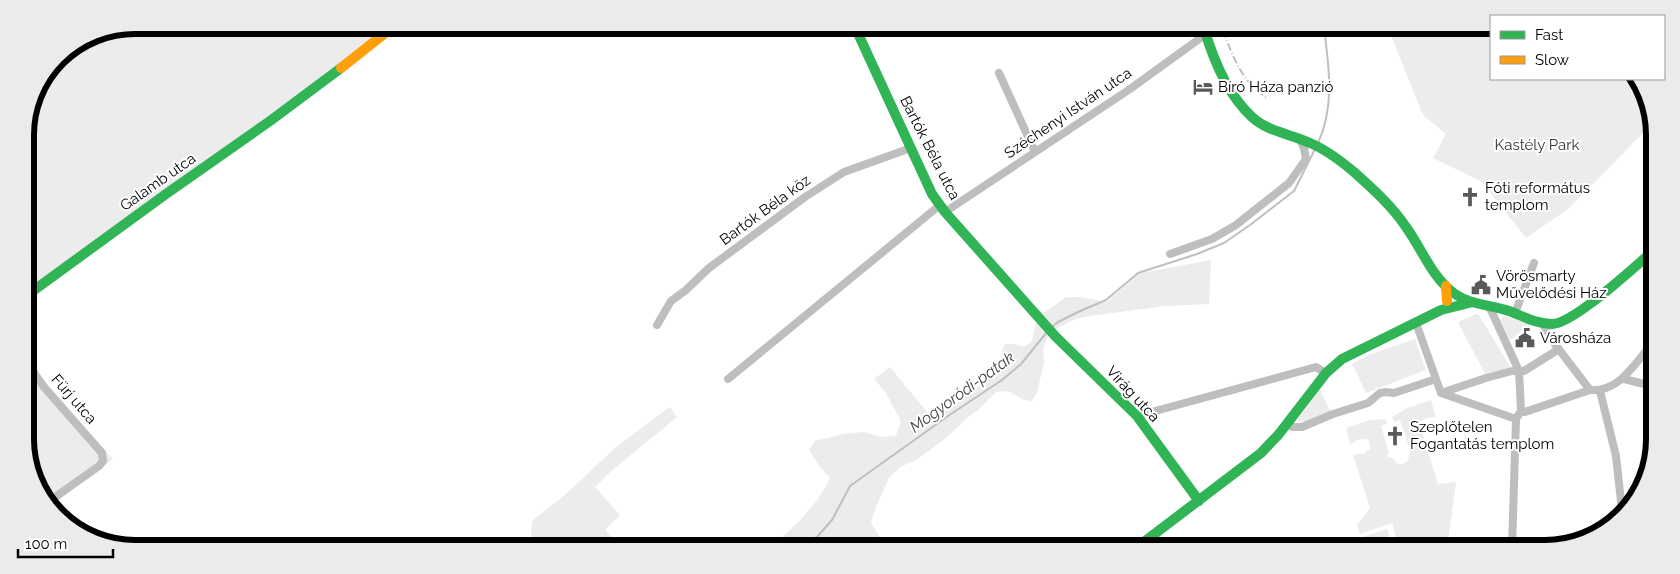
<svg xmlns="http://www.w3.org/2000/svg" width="1680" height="574" viewBox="0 0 1680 574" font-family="Raleway,sans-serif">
  <rect width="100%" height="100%" fill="#fff"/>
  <path fill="#ececec" d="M135 25 399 26 26 300 25 128 33 93 57 57 93 33Z
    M1388 28 1491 29V79H1636L1653 114V123L1568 209 1526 238 1482 182 1433 158 1446 134 1423 115Z
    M1211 260 1209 304 1166 306 1089 316 1073 320 1050 332 1043 348 1044 362 1037 393 1032 401 1022 399 1008 391 996 392 978 410 968 417 946 438 916 460 900 467 889 478 875 509 871 522 885 547H771C793 528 818 505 830 478L820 467 809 450 815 441 843 434 864 432 881 437 896 436 901 422 886 393 874 379 890 367 932 418 976 389 990 375 1001 369V354L1005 344H1015L1024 347 1032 341 1037 318 1066 297H1080L1107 302 1138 274 1152 271Z
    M1476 314 1479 315 1511 368 1485 374 1458 322Z
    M1504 316 1530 324 1510 340 1500 320Z
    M1415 339 1426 370 1366 393 1352 364 1368 355Z
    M26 356 65 408 113 459 50 507 27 460Z
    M1320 389 1330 411 1306 421 1299 422 1298 419Z
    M1431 400 1436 417 1424 419V420L1419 422 1438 484 1456 482 1447 549 1399 548 1392 523 1360 534 1357 525 1370 508 1353 455 1366 453V451L1371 449 1368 439 1355 440 1356 442 1350 444 1346 428 1370 420 1386 419 1387 424 1381 426 1389 453 1387 454 1388 458 1391 457 1398 464H1403L1408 461 1410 451 1413 450 1412 446 1409 447 1400 420 1394 422 1392 417 1407 408Z
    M670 407 677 417 609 473 595 487 620 515 605 530 619 546H532L530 544 532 521 566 494 617 446Z
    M1387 529 1393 548H1369L1365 536Z"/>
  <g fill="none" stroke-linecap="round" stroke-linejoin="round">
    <path stroke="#bfbfbf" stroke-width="2" d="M1318 143C1335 106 1329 67 1324 28
      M1052 327 1058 322 1078 312 1106 300 1138 273 1197 254 1224 243 1250 225 1294 191 1315 149
      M794 547 817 537 832 520 850 486 948 416 1002 380 1021 364 1047 332"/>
    <path stroke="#bebebe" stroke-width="8" d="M999 73 1035 152
      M945 212 1130 89 1206 34
      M1170 254 1212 239 1236 225 1289 183 1306 159 1304 148 1299 138
      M1489 306 1519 371 1521 411 1516 419 1512 549
      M1515 313 1534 263
      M1416 323 1441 393
      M1542 323 1554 343 1590 390
      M657 325 671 301 686 290 709 268 805 197 844 172 911 148
      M27 363 44 387 102 453 103 461 99 466 48 502
      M728 379 940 205
      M1624 379 1652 386
      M1600 391 1616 456 1622 511
      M1441 393 1486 378 1512 371H1524L1559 349
      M1441 393 1516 419
      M1521 411 1525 412 1590 390C1620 392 1634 364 1652 344
      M1137 416 1316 367 1326 373
      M1287 424 1292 427H1302L1333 414 1368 403 1380 393 1386 392 1394 393 1436 379"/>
    <path stroke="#30b455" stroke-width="10" d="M855 27 932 194 945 212 1056 337 1137 416 1199 501
      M1204 28C1213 59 1228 95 1252 117 1268 132 1291 134 1310 143 1327 150 1341 161 1354 172 1373 189 1392 206 1406 227 1422 249 1432 278 1455 294 1471 305 1491 305 1509 311 1523 316 1536 324 1552 324 1573 324 1633 268 1652 252
      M26 296 166 194 270 121 341 68
      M1136 548 1261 453 1279 434 1326 373 1342 359 1441 310 1473 302"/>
    <path stroke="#ff9f0a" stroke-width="10" d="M341 68 394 26
      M1446 286 1447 301"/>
    <path stroke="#bebebe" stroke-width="2" stroke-dasharray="8 2.5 1 2.5" stroke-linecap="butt" d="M1223 30C1233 57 1241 81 1267 98"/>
  </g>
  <defs>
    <symbol id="hotel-bare" viewBox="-9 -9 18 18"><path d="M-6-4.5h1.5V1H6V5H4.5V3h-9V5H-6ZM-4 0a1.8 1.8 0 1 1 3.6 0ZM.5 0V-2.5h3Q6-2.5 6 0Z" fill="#595959" stroke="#fff" stroke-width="2.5" paint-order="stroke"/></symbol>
    <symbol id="church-bare" viewBox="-9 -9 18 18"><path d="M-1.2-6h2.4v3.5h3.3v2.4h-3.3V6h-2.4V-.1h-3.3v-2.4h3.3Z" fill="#595959" stroke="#fff" stroke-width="2.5" paint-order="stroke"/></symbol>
    <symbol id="civic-bare" viewBox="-9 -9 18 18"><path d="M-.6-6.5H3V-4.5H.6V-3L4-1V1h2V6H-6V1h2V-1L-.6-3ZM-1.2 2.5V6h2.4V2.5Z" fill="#595959" stroke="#fff" stroke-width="2.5" paint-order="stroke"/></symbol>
  </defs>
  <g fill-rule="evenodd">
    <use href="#hotel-bare" x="1189" y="73" width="28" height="28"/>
    <use href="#church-bare" x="1456" y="183" width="28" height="28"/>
    <use href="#civic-bare" x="1467" y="271" width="28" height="28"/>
    <use href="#civic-bare" x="1511" y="324" width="28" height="28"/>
    <use href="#church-bare" x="1381" y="422" width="28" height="28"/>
  </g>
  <g text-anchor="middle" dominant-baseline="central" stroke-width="4" stroke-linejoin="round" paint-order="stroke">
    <g font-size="15" fill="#000" stroke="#fff" text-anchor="start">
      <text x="1218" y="87">Bíró Háza panzió</text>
      <text x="1485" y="188">Fóti református<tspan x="1485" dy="17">templom</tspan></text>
      <text x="1496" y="276">Vörösmarty<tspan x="1496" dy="17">Művelődési Ház</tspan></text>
      <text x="1540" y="338">Városháza</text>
      <text x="1410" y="427">Szeplőtelen<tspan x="1410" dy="17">Fogantatás templom</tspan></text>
    </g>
    <g font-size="15" fill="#000" stroke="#fff">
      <text transform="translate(1068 113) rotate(-34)">Széchenyi István utca</text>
      <text transform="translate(930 148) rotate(63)">Bartók Béla utca</text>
      <text transform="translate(158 182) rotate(-35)">Galamb utca</text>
      <text transform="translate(765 210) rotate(-36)">Bartók Béla köz</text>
      <text transform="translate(1133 394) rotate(47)">Virág utca</text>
      <text transform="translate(74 399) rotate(49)">Fürj utca</text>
    </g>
    <g font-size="15" fill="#333" stroke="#fff">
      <text x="1537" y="145">Kastély Park</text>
    </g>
    <g font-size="16" font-style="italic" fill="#444" stroke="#fff">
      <text transform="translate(962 392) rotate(-36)">Mogyoródi-patak</text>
    </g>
  </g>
  <path d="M0 0H1680V574H0ZM135 34H1545A101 101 0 0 1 1646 135V439A101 101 0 0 1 1545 540H135A101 101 0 0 1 34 439V135A101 101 0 0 1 135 34Z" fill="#ebebeb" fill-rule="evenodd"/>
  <path fill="none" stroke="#000" stroke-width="6" d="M135 34H1545A101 101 0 0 1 1646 135V439A101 101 0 0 1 1545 540H135A101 101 0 0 1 34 439V135A101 101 0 0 1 135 34Z"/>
  <rect x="1490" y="15" width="175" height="65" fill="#ffffff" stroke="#999999"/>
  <rect x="1500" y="31" width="25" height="8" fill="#30b455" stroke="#999999"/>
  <text x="1535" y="40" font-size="15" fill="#000000">Fast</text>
  <rect x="1500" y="56" width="25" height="8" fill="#ff9f0a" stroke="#999999"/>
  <text x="1535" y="65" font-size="15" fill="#000000">Slow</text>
  <path d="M18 549v8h95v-8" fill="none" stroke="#000000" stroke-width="2.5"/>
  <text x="25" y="549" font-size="15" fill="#000000" stroke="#ffffff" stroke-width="4" paint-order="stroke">100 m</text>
</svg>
